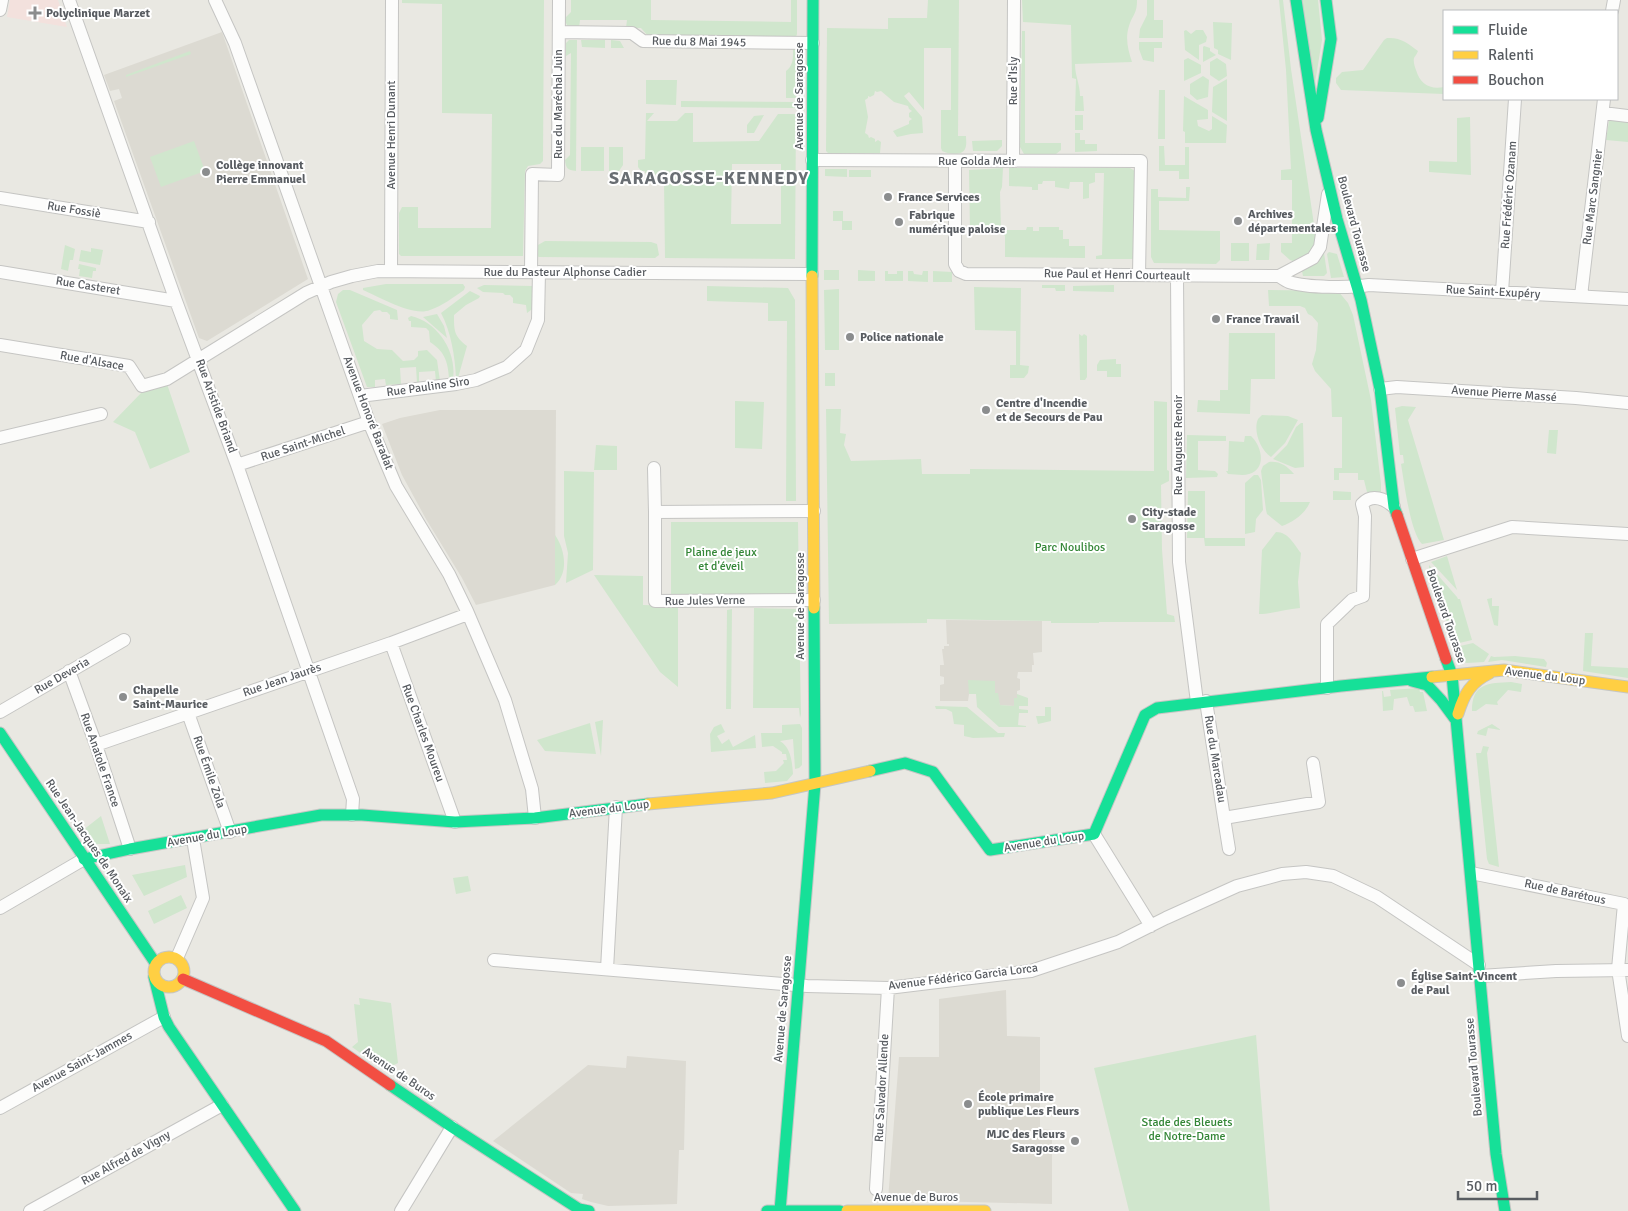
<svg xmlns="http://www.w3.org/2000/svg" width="1628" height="1211" viewBox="0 0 1628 1211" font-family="Signika,sans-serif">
  <rect width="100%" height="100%" fill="#e9e8e2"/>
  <path fill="#dcdad2" d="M222 32 308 279 207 341 199 338 114 101 122 98 119 89 110 91 104 75Z
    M440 410H556L555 585 476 605 462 578 426 519 402 475 382 424 400 418Z
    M946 620 1042 621V652L1033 653 1034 665H1032V672H1018L1017 678 1020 679V690L1017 691V698L1014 706 1000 705 995 693V681L969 694 968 701H940V685L944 684V677L940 676V665H944L942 649H944V646H949V644H947Z
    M1006 990 1007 1036 1040 1037V1129L1052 1130V1204L888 1200 899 1057H939V999Z
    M627 1056 686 1061 684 1150H679L677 1204 608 1206 591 1202 582 1199 583 1194 571 1193 493 1141 588 1065 626 1068Z"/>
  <path fill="#f3e1dd" d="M10 0H58L67 27 7 17Z"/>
  <path fill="#d0e6cd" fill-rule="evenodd" d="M402 0H544L543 161 540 164 528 166 525 171 523 256H401L399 254V213L402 207H418V228H491L492 114 442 113V4L402 3Z
    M571 0H651V20L791 22V0H797V34L796 37 648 36 641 28H626L627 20H580L579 28 568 27 564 19 571 12Z
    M928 0H959L958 136H966C966 140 967 145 965 149 962 156 948 154 942 151L941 148V110H951V48H924V110L909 92 904 96 922 117 923 133 911 134 897 137 893 131 909 124V121L912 119 909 117V113L912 111 909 109 908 106 894 102 881 91 877 92 875 91 874 95 870 97 868 96V98L865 100 868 117 865 133 868 135 869 138 871 137 875 139V142L878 140 881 142 880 153H828L826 151 827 28 888 29V18H927Z
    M1022 0H1137C1137 14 1133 14 1129 26 1125 38 1128 50 1132 62L1075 64C1075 76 1080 84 1080 96H1083L1084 111H1075L1076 79 1072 78 1071 25 1023 22Z
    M1147 0H1154V20H1163V38H1139L1140 29 1147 15Z
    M1279 0H1283L1291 69 1316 238 1311 253 1296 262 1290 260 1281 252V243H1292V180H1281V170L1291 169 1286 70Z
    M1301 0H1318L1322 40 1315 83Z
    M1213 22 1232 23 1231 60 1218 54V50L1214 48Z
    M1186 30 1191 34 1196 30H1203L1207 37 1206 42 1199 45V60L1185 50 1184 31Z
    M1022 31H1025V143H1061V150L1056 154H1024L1020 147Z
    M1387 38C1400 37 1408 43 1418 51 1417 54 1415 56 1414 58 1413 62 1415 67 1416 70 1420 84 1430 90 1444 87V94L1341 90 1336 83V78L1342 72 1363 70 1384 40Z
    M569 40H577L576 171C567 170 566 168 565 160L570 155 571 53 566 56V43Z
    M581 40H605V48L582 47Z
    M611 40 620 41 624 48H611Z
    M1139 42H1162V48H1154V62L1143 60 1139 49Z
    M1204 46 1210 48V51L1216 55 1203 62V47Z
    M793 47 796 48V98H786V71C794 65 793 57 793 47Z
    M190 51 191 54 126 77V75Z
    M1188 58 1201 65V73L1184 81V60Z
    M1217 58 1226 64 1227 76 1219 81 1210 75V62Z
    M1203 76 1209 80 1208 97 1197 100 1190 94V84Z
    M1227 79V121L1212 112 1213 87Z
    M646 80H677L676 105 646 104Z
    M1159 90H1165V139H1158Z
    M1184 96 1208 110V119L1197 120 1198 126 1209 131 1212 129V116L1227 125 1226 143H1185V132L1183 131Z
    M681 101 796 102V108L681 107Z
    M646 113H654L647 121H677L685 113H693V142L759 141 778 114H796L795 259 665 258 664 182 659 175 645 173V171H641L638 167V160L645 159ZM732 164H781V224H731Z
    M764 115 754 133H747V125L754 116Z
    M1075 115H1083V130H1075Z
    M1470 117 1471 175 1429 172V161L1457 162V118Z
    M1614 120 1628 121V142L1606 140 1609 121Z
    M1075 133H1080V140H1085V144H1097V151L1075 152Z
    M1002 140V146L997 151H973L972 141Z
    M194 141 205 171 161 187 150 157Z
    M1159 146H1164L1165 165H1185V147H1189V179H1179V171H1159Z
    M581 147H604V171H581Z
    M609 147H623V165L619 171H609Z
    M1003 168 1002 187 1000 192 1001 230H1026L1027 227H1033V231H1039V227H1059V230H1063V239H1069V246H1085V258L1005 257V236L1001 232H970L969 170Z
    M1009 168H1130L1135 171 1134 259H1096V256L1102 255 1104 173H1095V182L1089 184V198L1083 199V182H1070L1069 189 1055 187V181H1043L1042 184H1038V190H1032V187L1009 186Z
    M825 169H847V177L825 176Z
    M849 170H871V177H849Z
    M1186 187H1190L1189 201H1159V230L1220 231V260L1216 264 1154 263 1151 257V189H1158V197L1186 198Z
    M833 211H843V221H852V230H842V221H833Z
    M545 241 651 242 657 244 659 255 655 258 539 257 537 256 538 245Z
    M1231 243H1249V261H1231Z
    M1270 243 1269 260H1256L1257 244Z
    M65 245 75 249 73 260H70L68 271 61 269Z
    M91 248 103 250 100 265 79 261 81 250 91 252Z
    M1329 252 1337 254 1344 277 1331 278 1327 254Z
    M1324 253 1327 273 1324 276H1303L1302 271 1314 264 1321 254Z
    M79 264 96 268V271H93L92 278 79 276 80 269H78Z
    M824 270H839V280H824Z
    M858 270 875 271V281H858Z
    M885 271H888V274H897V271H903V281H885Z
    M908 271H913L914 274 922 275 923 271H928V282L908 281Z
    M933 271 952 272V282H933Z
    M386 284H463L465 287 464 290C454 297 442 306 430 310 413 317 380 297 363 290V288Z
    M484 285 532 286 534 287 535 307 527 313 526 305 513 303V298L510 295H505L503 293 483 292 477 288Z
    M1042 285H1065V291H1056L1055 288H1042Z
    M1114 285V292L1073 291V286Z
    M707 286 788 288 795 300 796 501H786L787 321H768V303L707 301Z
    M974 287 1021 288 1020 365 1029 366 1028 373 1024 378H1010V365H1016V331L975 330Z
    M839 289V350H825L824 290Z
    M343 290H350L397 310 398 320 390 319V315L387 312H382L380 310 374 311 362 325 364 341 377 349 392 350 403 361 414 360 418 356V351L427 350 437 360 440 381 436 382 435 371 419 372V383H417L416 367 400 368 401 384 386 385 385 379 375 380V387H367L336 302 338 294Z
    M1268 290 1338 291 1348 303 1353 315 1371 400 1381 484V492L1379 496 1367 492 1364 480H1358V473H1339V480H1334V468H1342V417H1332L1331 389 1315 371 1312 364 1316 350 1318 323 1312 316 1308 314 1305 308 1300 306H1269Z
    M470 291 480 296 479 298 466 305 454 315C454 331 454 336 467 346L458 378H456C455 356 451 332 441 313Z
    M437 314 444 326 447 338 423 317Z
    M411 316C438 322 457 352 453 379L449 378C448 361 444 351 430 342L429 331 426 328 411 327V321H409L408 318Z
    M1229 333H1275V379H1251L1250 414 1197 412 1198 400 1220 401V390H1228Z
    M1079 334 1082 336 1084 334 1087 336V377L1085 380H1080Z
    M1116 359V364H1121V377H1107V371H1097V365L1100 360Z
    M825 373H835V386H825Z
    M167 384 190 452 150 469 135 432 113 422 143 391Z
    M735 401 764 402 762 449 735 448Z
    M1154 401 1167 402V470L1169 471V481L1161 485 1162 550 1167 614 1174 616 1175 622H1099V623H1051V621L927 619V623L829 624 826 409H841L840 433 846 434 844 445 851 461 921 459 922 474H970V469L1154 471Z
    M1402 406 1416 407 1408 420 1444 540 1422 544C1410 532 1404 481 1401 464L1404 463 1403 455H1400L1395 408Z
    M1262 415 1288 416 1298 420 1285 443 1271 457C1260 450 1253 430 1258 419Z
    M1301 423H1303L1304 467 1295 468 1273 459 1287 445 1296 427Z
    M1549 430H1558L1556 454 1547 453Z
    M1187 435 1226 436V441H1198V470L1215 471 1218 474 1217 477 1186 478Z
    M1245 436H1251C1262 446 1267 469 1249 474 1243 476 1235 474 1228 474L1226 471H1228L1229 441 1244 442Z
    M596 445 617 446V470H594Z
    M1269 462C1280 461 1287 466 1294 474H1280V502H1310C1305 514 1293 522 1282 526L1267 514 1266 510 1261 471 1263 466Z
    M564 471 594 472 593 570 566 583 568 553 564 536Z
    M1254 475H1258L1261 480 1263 510 1256 519 1255 532 1245 534V483Z
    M1188 491H1205V538H1245V546H1205L1204 538H1187Z
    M1333 491 1351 492V500H1333Z
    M671 522H798L799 595H671Z
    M1276 532C1289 532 1294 545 1301 553L1298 582 1300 608C1285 609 1273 614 1259 614L1262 550Z
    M555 535C565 549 569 573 555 585Z
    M1447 556 1457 590 1431 562Z
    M1429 565 1457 597 1458 599H1460L1472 640 1455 644 1429 573Z
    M594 575 643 576V605L678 606V687L660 672Z
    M1492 598V606H1499L1498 626 1494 625 1487 599Z
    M754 608 799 609 801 714 800 718 799 708H753Z
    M732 609 731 709H726L727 610Z
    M1585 633H1593L1591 666 1628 668V678L1583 671Z
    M1473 643 1489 654 1484 662 1467 663 1461 661 1456 647Z
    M1491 656 1494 657 1515 656 1544 659 1547 663 1546 667 1502 660 1488 662Z
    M968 680 995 681V693H998L1000 705 1014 706V698H1017V694L1028 698V706H1019V709L1028 710V713H1019L1018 725 1026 726V727H999L977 707 976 694H969Z
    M1511 682 1522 684 1521 692 1508 690 1497 702 1498 705 1486 704 1476 711H1472C1472 683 1488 683 1511 682Z
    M1419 688 1420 692H1423L1427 711 1415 712 1413 706H1410L1407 697 1394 699 1393 710 1383 711 1382 691H1383L1384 697 1391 696 1390 690Z
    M935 706 967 707 998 733H1005L1004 737 973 738 964 736V725L954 724 952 712 946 709H936Z
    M1045 707H1051V721L1038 724 1036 716H1045Z
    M603 720 601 756 595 722Z
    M590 723 596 754 545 751 537 740Z
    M721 724 725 732 717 736 722 744 729 739 733 747 755 735 756 748 711 752 710 734 714 727Z
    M800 724 802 728V765L799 768 795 769 793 739 780 741C791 748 792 761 793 774L787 781 765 783 764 772 776 771 784 763 783 760H787L786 754H782V752L773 746 762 747 761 733H782V725Z
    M1492 724 1501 730 1488 728 1486 736 1477 734 1478 731Z
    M1483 746 1489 747 1487 753 1499 867 1489 864 1487 859 1476 753H1481Z
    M101 816 110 844H90L78 834Z
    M185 865 187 877 144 896 132 875Z
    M468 876 471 891 456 894 453 878Z
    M181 895 187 908 154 924 148 911Z
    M359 998 391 1003 398 1063 384 1070 352 1047 358 1042 354 1004 360 1005Z
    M1256 1035 1270 1211H1129L1094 1068Z"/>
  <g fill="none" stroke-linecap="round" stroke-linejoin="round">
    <defs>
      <path id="street" d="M69 0 176 301 237 465 353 799 352 815
        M215 0 235 43 369 422 396 486 449 574 467 611 505 700 532 789 535 818
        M0 10 2 0
        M1612 11 1614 0
        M559 32 632 33 643 41 813 43
        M1603 113 1628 116
        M812 160 1141 161 1139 275
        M955 161V264L959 271 966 274 1279 276 1313 258 1320 247 1328 194
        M1013 161 1014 0
        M0 198 149 222
        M391 271 392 0
        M0 272 176 301
        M531 272 532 174 558 175 559 0
        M1177 276 1179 562 1197 702
        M1279 276C1282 278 1286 281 1289 282 1307 288 1351 288 1369 285L1628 299
        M1502 292 1515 99
        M1581 296 1604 99
        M0 345 129 366 142 386 167 379 306 293 331 282 352 276 378 271 812 274
        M1380 389 1397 387 1576 398 1628 403
        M360 396 456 384 476 380 507 367 526 350 538 320 539 272
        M0 438 101 414
        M237 465 369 422
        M654 468 655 512
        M814 511 655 512V601L814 600
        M1412 559 1512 527 1628 534
        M391 643 455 822
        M69 671 96 745 130 849
        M1327 688V624L1352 600 1363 596 1365 516 1362 504C1372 493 1385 499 1394 507
        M1206 701 1224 818 1319 802 1313 763
        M0 712 124 640
        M188 713 230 832
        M96 745 391 643 468 614
        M1224 818 1229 849
        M1094 834 1151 926
        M1471 873 1624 904 1618 969 1628 1036
        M0 908 84 859
        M177 958 203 898 193 839
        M494 960 807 986 888 988 929 983 1031 971 1118 942 1166 918 1237 886 1282 874 1306 872 1333 876 1377 897 1479 965
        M607 969 616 807
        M1480 976 1556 971 1628 970
        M0 1108 164 1017
        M876 1189 888 988
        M30 1211 222 1105
        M401 1211 452 1127"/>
      <path id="fast" d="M1296 0 1316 130 1337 219 1361 300 1380 389 1394 507 1397 515
        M1318 118 1331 39 1326 0
        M812 276 813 0
        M1446 659 1452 675 1496 1154 1505 1211
        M1412 681 1427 685 1441 700 1455 719
        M0 733 156 964
        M870 771 905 763 933 772 990 850 1094 834 1145 715 1157 708 1341 686 1432 677
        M84 859 130 849 321 815H362L455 822 535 818 648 804
        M154 977 164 1017 169 1027 295 1211
        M390 1085 452 1127 579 1209 589 1211
        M767 1211H840
        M780 1211 815 784 814 608"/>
      <path id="slow" d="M812 276 814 608
        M1432 677 1504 670 1628 687
        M1458 714C1464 694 1471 682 1490 673
        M648 804 772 793 870 771
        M154 972a15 15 0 1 1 30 0a15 15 0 1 1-30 0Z
        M847 1211H985"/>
      <path id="jam" d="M1397 515 1446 659
        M183 979 326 1041 390 1085"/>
    </defs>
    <use href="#street" stroke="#c5c5c3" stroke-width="14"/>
    <use href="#fast" stroke="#c5c6c4" stroke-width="13"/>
    <use href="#slow" stroke="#c5c6c4" stroke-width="13"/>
    <use href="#jam" stroke="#c5c6c4" stroke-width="13"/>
    <use href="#street" stroke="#fcfcfb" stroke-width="12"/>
    <use href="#fast" stroke="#16e098" stroke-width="11"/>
    <use href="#slow" stroke="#ffcf43" stroke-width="11"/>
    <use href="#jam" stroke="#f24e42" stroke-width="11"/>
  </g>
  <g fill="#8b8d8e" stroke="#fff" stroke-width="2">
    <path d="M32.5 5.5h5v5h5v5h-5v5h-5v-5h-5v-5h5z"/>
    <circle cx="206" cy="172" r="5"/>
    <circle cx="888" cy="197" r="5"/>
    <circle cx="1238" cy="221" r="5"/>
    <circle cx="899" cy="222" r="5"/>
    <circle cx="1216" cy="319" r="5"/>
    <circle cx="850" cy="337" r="5"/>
    <circle cx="986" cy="410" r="5"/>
    <circle cx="1132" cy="519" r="5"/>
    <circle cx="123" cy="697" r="5"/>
    <circle cx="1401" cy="983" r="5"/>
    <circle cx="968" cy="1104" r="5"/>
    <circle cx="1075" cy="1141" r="5"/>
  </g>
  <g text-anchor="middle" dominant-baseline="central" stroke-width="4" stroke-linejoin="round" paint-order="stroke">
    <g font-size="12" font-weight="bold" fill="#585c61" stroke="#fff" text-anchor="start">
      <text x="46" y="13">Polyclinique Marzet</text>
      <text x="216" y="165">Collège innovant<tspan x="216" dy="14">Pierre Emmanuel</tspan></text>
      <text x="898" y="197">France Services</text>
      <text x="1248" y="214">Archives<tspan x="1248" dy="14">départementales</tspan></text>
      <text x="909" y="215">Fabrique<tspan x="909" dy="14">numérique paloise</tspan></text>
      <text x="1226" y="319">France Travail</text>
      <text x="860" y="337">Police nationale</text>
      <text x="996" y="403">Centre d'Incendie<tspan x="996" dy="14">et de Secours de Pau</tspan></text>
      <text x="1142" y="512">City-stade<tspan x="1142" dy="14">Saragosse</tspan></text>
      <text x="133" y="690">Chapelle<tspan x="133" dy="14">Saint-Maurice</tspan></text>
      <text x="1411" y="976">Église Saint-Vincent<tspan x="1411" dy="14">de Paul</tspan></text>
      <text x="978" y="1097">École primaire<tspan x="978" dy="14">publique Les Fleurs</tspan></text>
      <text x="1065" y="1134" text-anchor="end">MJC des Fleurs<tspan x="1065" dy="14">Saragosse</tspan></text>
    </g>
    <g font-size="12" fill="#585c61" stroke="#fff">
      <text transform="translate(699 42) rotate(1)">Rue du 8 Mai 1945</text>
      <text transform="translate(1013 81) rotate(-90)">Rue d'Isly</text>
      <text transform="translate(799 96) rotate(-90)">Avenue de Saragosse</text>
      <text transform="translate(558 104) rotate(-90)">Rue du Maréchal Juin</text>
      <text transform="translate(391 135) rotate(-90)">Avenue Henri Dunant</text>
      <text x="977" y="161">Rue Golda Meir</text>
      <text transform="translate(1509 195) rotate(-86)">Rue Frédéric Ozanam</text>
      <text transform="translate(1593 197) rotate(-83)">Rue Marc Sangnier</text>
      <text transform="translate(74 210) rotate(9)">Rue Fossiè</text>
      <text transform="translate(1354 224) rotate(75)">Boulevard Tourasse</text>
      <text x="565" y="272">Rue du Pasteur Alphonse Cadier</text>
      <text transform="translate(1117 275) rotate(1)">Rue Paul et Henri Courteault</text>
      <text transform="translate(88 286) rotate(9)">Rue Casteret</text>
      <text transform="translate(1493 292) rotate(3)">Rue Saint-Exupéry</text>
      <text transform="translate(92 361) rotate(10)">Rue d'Alsace</text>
      <text transform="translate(428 387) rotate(-8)">Rue Pauline Siro</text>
      <text transform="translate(1504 394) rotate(4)">Avenue Pierre Massé</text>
      <text transform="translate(216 406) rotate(70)">Rue Aristide Briand</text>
      <text transform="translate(368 413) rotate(69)">Avenue Honoré Baradat</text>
      <text transform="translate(303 444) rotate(-18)">Rue Saint-Michel</text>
      <text transform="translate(1178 445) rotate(-90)">Rue Auguste Renoir</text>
      <text transform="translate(705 601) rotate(-1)">Rue Jules Verne</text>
      <text transform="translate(800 606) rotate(-90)">Avenue de Saragosse</text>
      <text transform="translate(1446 616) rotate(71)">Boulevard Tourasse</text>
      <text transform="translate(62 676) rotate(-30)">Rue Deveria</text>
      <text transform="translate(1545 676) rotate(7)">Avenue du Loup</text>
      <text transform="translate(282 680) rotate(-19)">Rue Jean Jaurès</text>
      <text transform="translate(423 733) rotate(70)">Rue Charles Moureu</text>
      <text transform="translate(1215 759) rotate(81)">Rue du Marcadau</text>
      <text transform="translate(100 760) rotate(71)">Rue Anatole France</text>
      <text transform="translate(209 772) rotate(71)">Rue Émile Zola</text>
      <text transform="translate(609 809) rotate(-7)">Avenue du Loup</text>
      <text transform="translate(207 836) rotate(-10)">Avenue du Loup</text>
      <text transform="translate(89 841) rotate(56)">Rue Jean-Jacques de Monaix</text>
      <text transform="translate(1044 842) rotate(-9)">Avenue du Loup</text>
      <text transform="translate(1565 892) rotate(12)">Rue de Barétous</text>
      <text transform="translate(963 977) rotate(-7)">Avenue Fédérico Garcia Lorca</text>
      <text transform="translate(783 1009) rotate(-85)">Avenue de Saragosse</text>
      <text transform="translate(82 1062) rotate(-29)">Avenue Saint-Jammes</text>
      <text transform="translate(1474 1067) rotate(-95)">Boulevard Tourasse</text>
      <text transform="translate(399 1074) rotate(34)">Avenue de Buros</text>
      <text transform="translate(882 1088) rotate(-87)">Rue Salvador Allende</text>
      <text transform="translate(126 1158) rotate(-29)">Rue Alfred de Vigny</text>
      <text x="916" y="1197">Avenue de Buros</text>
    </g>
    <g font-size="12" fill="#338636" stroke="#fff">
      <text x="1070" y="547">Parc Noulibos</text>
      <text x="721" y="552">Plaine de jeux<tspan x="721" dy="14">et d'éveil</tspan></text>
      <text x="1187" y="1122">Stade des Bleuets<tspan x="1187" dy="14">de Notre-Dame</tspan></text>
    </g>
    <g font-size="18" font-weight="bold" letter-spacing="1" fill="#696e73" stroke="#fff">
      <text x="709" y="178">SARAGOSSE-KENNEDY</text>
    </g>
  </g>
  <rect x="1443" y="10" width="175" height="90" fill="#ffffff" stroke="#bcbec0"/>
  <rect x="1453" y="26" width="25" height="8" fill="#16e098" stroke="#bcbec0"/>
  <text x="1488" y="35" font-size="15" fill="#585c61">Fluide</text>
  <rect x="1453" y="51" width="25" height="8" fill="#ffcf43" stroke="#bcbec0"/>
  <text x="1488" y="60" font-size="15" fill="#585c61">Ralenti</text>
  <rect x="1453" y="76" width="25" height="8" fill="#f24e42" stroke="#bcbec0"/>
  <text x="1488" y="85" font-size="15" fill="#585c61">Bouchon</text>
  <path d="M1458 1191v8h79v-8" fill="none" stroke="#585c61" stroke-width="2.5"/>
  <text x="1466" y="1191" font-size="15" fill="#585c61" stroke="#ffffff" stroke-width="4" paint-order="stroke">50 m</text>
</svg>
